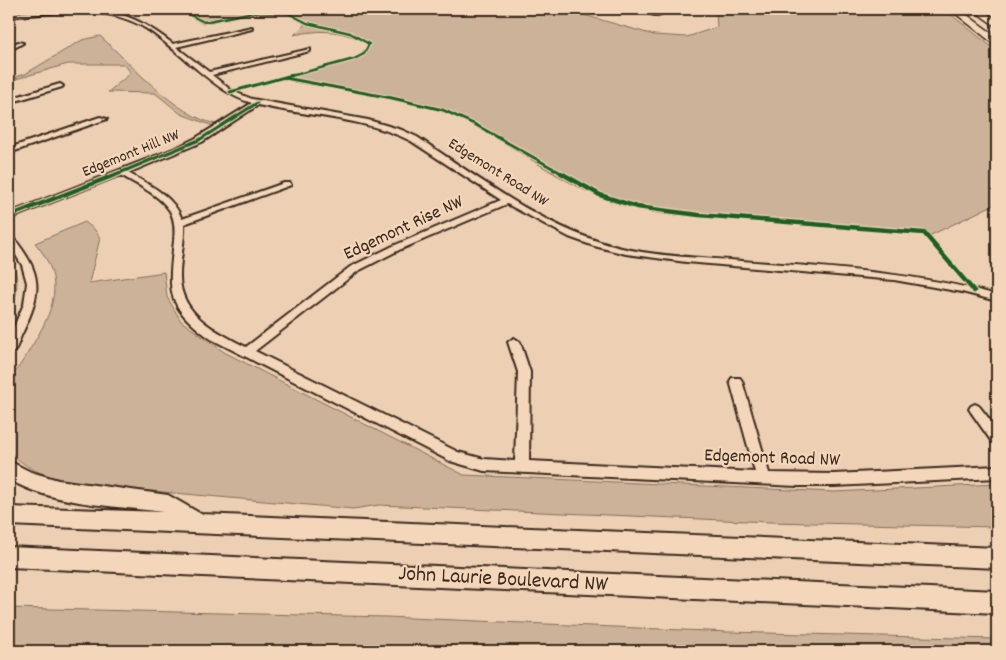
<svg xmlns="http://www.w3.org/2000/svg" width="1006" height="660" viewBox="0 0 1006 660" font-family="Dekko,sans-serif">
  <rect width="100%" height="100%" fill="#edd0b4"/>
  <filter id="ink" filterUnits="userSpaceOnUse"><feTurbulence type="fractalNoise" baseFrequency=".02" numOctaves="2"/><feDisplacementMap in="SourceGraphic" scale="10" xChannelSelector="R" yChannelSelector="G"/><feConvolveMatrix kernelMatrix="1 2 1 2 8 2 1 2 1" color-interpolation-filters="sRGB"/></filter>
  <g filter="url(#ink)">
    <path fill="#ccb298" stroke="#846e5b" d="M176 9H563L654 35 687 37 717 27 716 13 707 9H944L997 51V205H993L931 235 674 215C650 213 627 208 604 199 550 177 504 137 450 115 405 95 343 91 294 82L282 78 359 57 368 44C343 30 322 29 294 35L305 24 287 14 255 13 203 24Z
      M100 36C131 64 176 116 216 124L213 126 181 114 155 93 108 92 131 73 124 64H68L9 81V79L25 74 82 40Z
      M85 222 95 230 100 238 89 283 164 272 167 297 181 321 224 352 464 475 834 492 997 484V527L769 522 379 505 353 509 73 484C49 476 26 471 9 450 9 433 6 401 9 386 11 376 19 367 24 359 49 318 71 285 35 243Z
      M9 256C21 274 18 297 9 316Z
      M9 608 387 617 729 632 997 639V651H9Z"/>
    <g fill="none" stroke-linecap="round" stroke-linejoin="round">
      <defs>
        <path id="street" d="M74 9C118 9 139 18 173 44L252 27V29L176 47 209 72 310 49V51L212 75 232 91 252 99 368 120 402 130 417 137C476 176 533 220 600 242 645 257 696 257 742 261 829 268 913 272 997 295V301L962 292 894 280 686 262 626 254 594 246 569 237 507 204 399 250 358 271 255 351 458 452 484 459 515 461 518 372 508 342 514 338 520 342 530 372 529 461 755 472 730 381 732 378H740L742 381 769 473 834 474 997 466V478L834 486H797L484 471 450 461 211 339C166 306 168 293 174 241 175 230 175 220 170 211 159 194 137 185 121 175L9 219V213L178 147 196 138 252 103C227 96 208 78 188 62 175 51 161 38 147 29 106 3 54 13 9 17V13ZM258 105C310 117 363 117 411 141L501 200 393 246 350 267 246 347C215 331 179 314 180 275 180 258 185 241 184 224L291 185 290 183H284L182 219C173 195 148 184 128 173L202 142Z
          M634 9H652L661 14 658 16Z
          M18 42 23 43 9 51V47Z
          M60 84 63 86 62 87 9 103V99Z
          M100 117 107 119 9 153V148Z
          M9 235 12 236C44 275 42 292 21 336 18 343 16 353 9 355V338L24 304 27 283 22 265 9 244Z
          M975 404 979 406 997 429V443L992 442 971 412 969 409 971 406Z"/>
        <path id="secondary" d="M9 461 31 472 58 480 168 495 201 514 997 548V568L9 525V507L163 512C117 506 47 504 9 479Z
          M9 547 997 591V613L9 567Z"/>
        <path id="primary" d="M950 9H959L997 37V45L994 44Z
          M972 9H981L997 20V27Z"/>
      </defs>
      <use href="#street" stroke="#3b2a1e" stroke-width="4"/>
      <use href="#secondary" stroke="#3b2a1e" stroke-width="4"/>
      <use href="#primary" stroke="#3b2a1e" stroke-width="3"/>
      <use href="#street" fill="#f4d7ba" fill-rule="evenodd"/>
      <use href="#secondary" fill="#f4d7ba" fill-rule="evenodd"/>
      <use href="#primary" fill="#f4d7ba" fill-rule="evenodd"/>
      <defs>
        <path id="cycleway-far2" d="M178 9 204 22 253 12 288 13 307 23 350 33 369 44 364 54 354 59 287 77"/>
        <path id="cycleway-far1" d="M285 78 392 98 443 110 476 125 563 174
          M230 92 292 75
          M117 174 199 140 257 103"/>
        <path id="cycleway" d="M561 173 600 195 637 207 699 215 924 233 974 291
          M9 216 120 173"/>
      </defs>
      <use href="#cycleway-far2" stroke="#f4d7ba" stroke-width="4.5"/>
      <use href="#cycleway-far1" stroke="#f4d7ba" stroke-width="5"/>
      <use href="#cycleway" stroke="#f4d7ba" stroke-width="7"/>
      <use href="#cycleway-far2" stroke="#1b5e20" stroke-width="2.5"/>
      <use href="#cycleway-far1" stroke="#1b5e20" stroke-width="3"/>
      <use href="#cycleway" stroke="#1b5e20" stroke-width="4.5"/>
    </g>
  </g>
  <g text-anchor="middle" dominant-baseline="central" stroke-width="4.5" stroke-linejoin="round" paint-order="stroke">
    <g font-size="16" fill="#3b2a1e" stroke="#f4d7ba">
      <text transform="translate(131 154) rotate(-22)">Edgemont Hill NW</text>
      <text transform="translate(498 173) rotate(32)">Edgemont Road NW</text>
    </g>
    <g font-size="19" fill="#3b2a1e" stroke="#f4d7ba">
      <text transform="translate(404 229) rotate(-25)">Edgemont Rise NW</text>
      <text transform="translate(772 459) rotate(2)">Edgemont Road NW</text>
    </g>
    <g font-size="22" fill="#3b2a1e" stroke="#f4d7ba">
      <text transform="translate(503 580) rotate(3)">John Laurie Boulevard NW</text>
    </g>
  </g>
  <rect width="1006" height="660" fill="none" stroke="#f4d7ba" stroke-width="30"/>
  <rect x="15" y="15" width="976" height="630" fill="none" stroke="#3b2a1e" stroke-width="2" filter="url(#ink)"/>
</svg>
